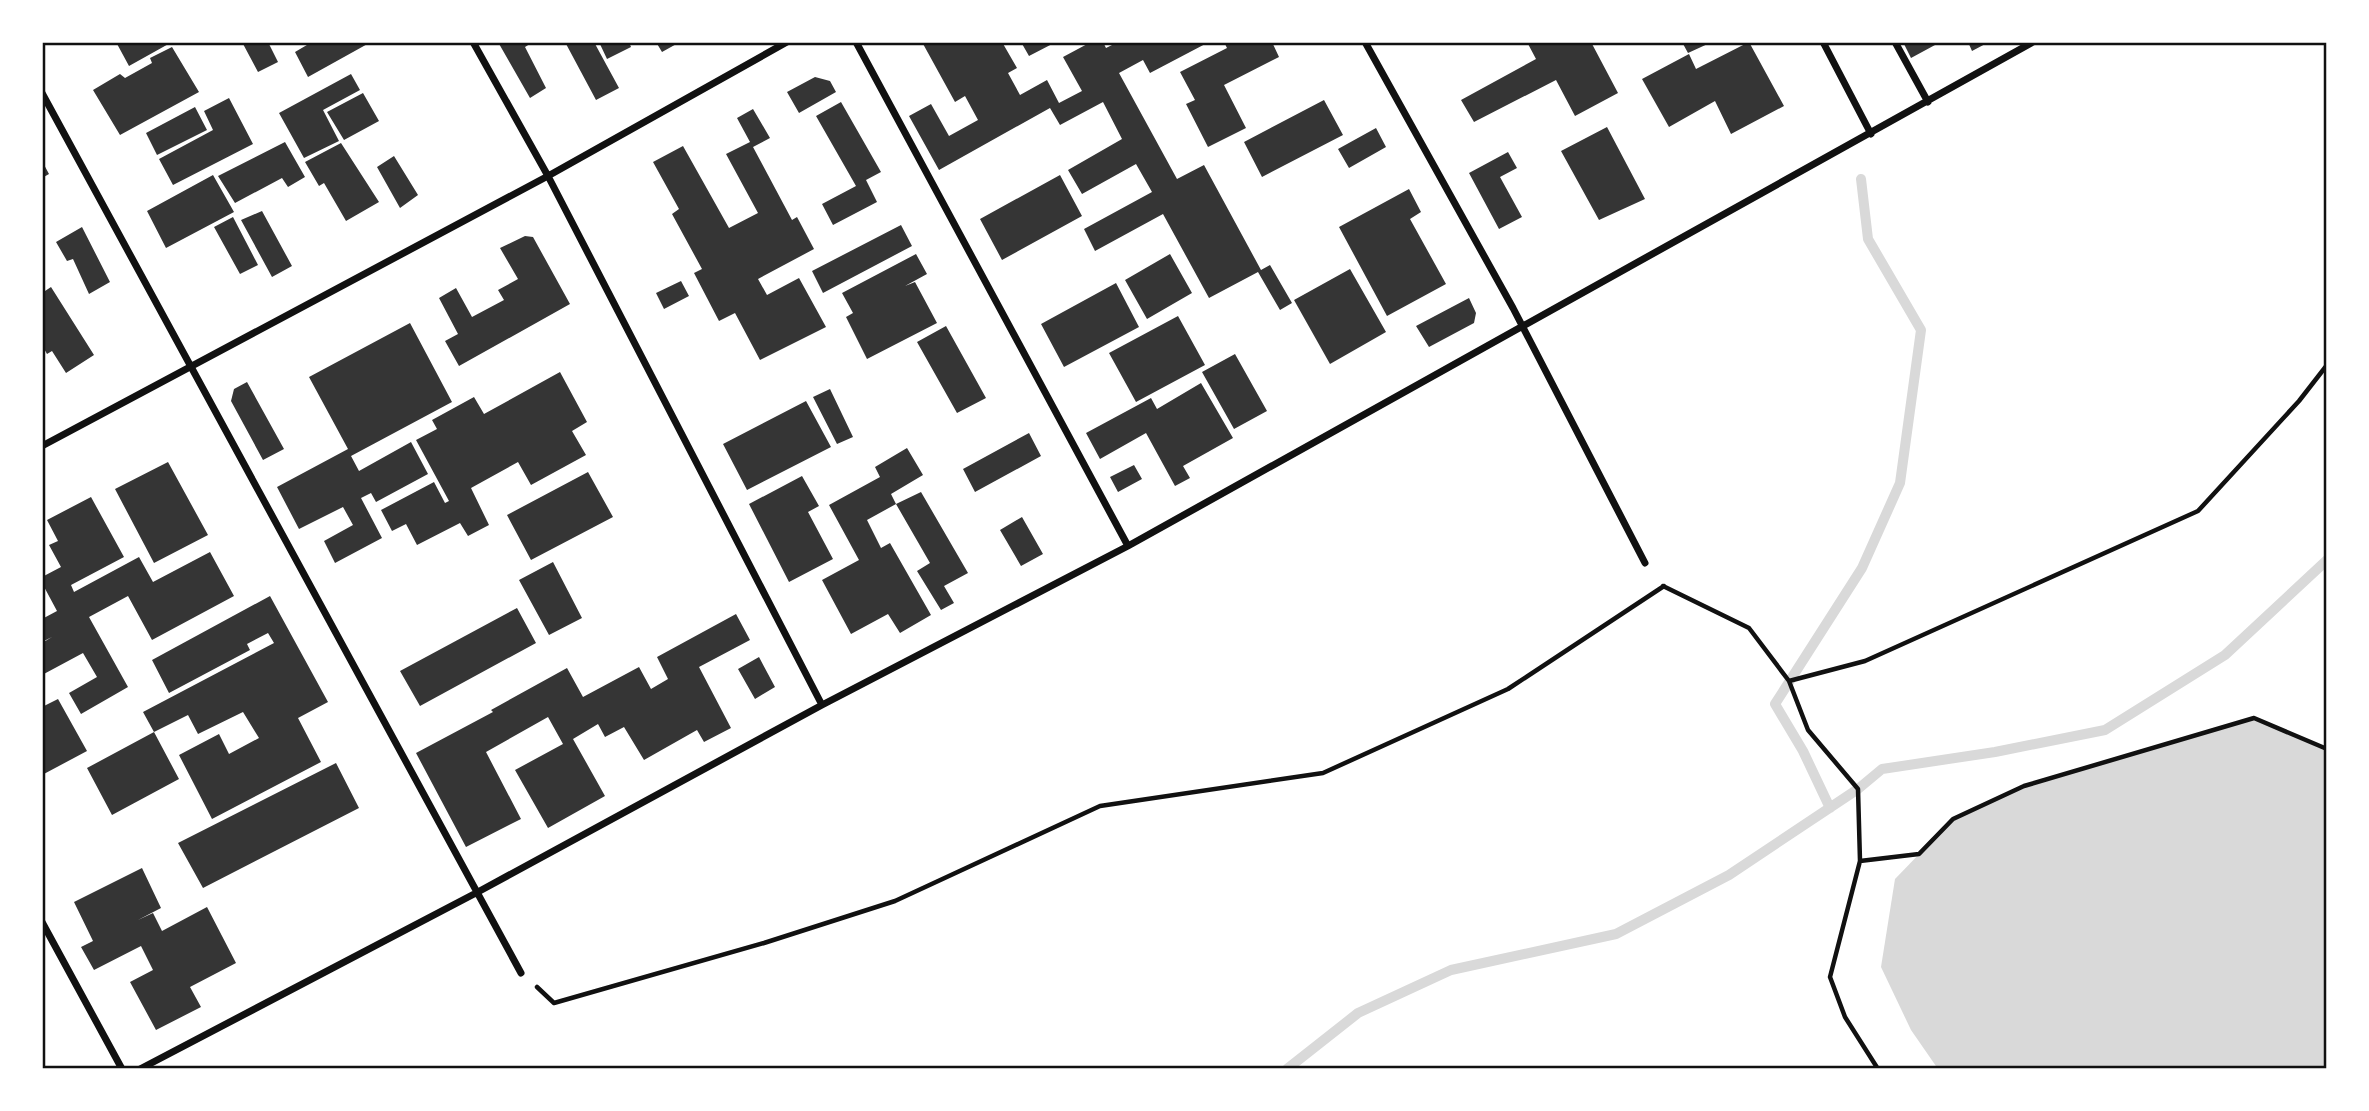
<svg xmlns="http://www.w3.org/2000/svg" width="2369" height="1111" viewBox="0 0 2369 1111" font-family="Georgia,serif">
  <rect width="100%" height="100%" fill="#fff"/>
  <path fill="#d9d9d9" d="M2254 718 2324 748 2327 752V1069H1938L1911 1030 1881 967 1895 879 1953 819 2024 786Z"/>
  <g fill="none" stroke-linecap="round" stroke-linejoin="round">
    <path stroke="#d9d9d9" stroke-width="10" d="M1830 808 1803 751 1775 704 1862 568 1900 483 1921 330 1868 239 1861 179
      M1287 1069 1358 1013 1451 970 1616 934 1729 875 1858 789 1882 769 1995 752 2105 730 2225 655 2327 560"/>
  </g>
  <path fill="#353535" d="M116 42H172L129 66Z
    M242 42H268L278 62 258 72Z
    M312 42H371L308 77 295 52Z
    M498 42H533L525 47 546 88 530 98Z
    M565 42H594L619 88 596 100Z
    M599 42H629L631 47 607 59Z
    M656 42H680L662 52Z
    M922 42H1002L1017 68 1008 73 1020 95 1047 80 1059 103 1082 91 1063 57 1091 42H1103L1106 48 1118 42H1209L1150 73 1143 60 1119 73 1177 179 1204 165 1261 270 1270 265 1292 303 1280 310 1258 272 1209 298 1163 214 1095 251 1084 229 1152 192 1136 164 1082 194 1068 170 1122 139 1103 102 1060 125 1050 108 939 170 909 116 931 104 949 136 978 120 965 96 955 102Z
    M1021 42H1056L1029 56Z
    M1224 42H1272L1279 57 1224 85 1246 128 1208 147 1186 104 1195 100 1180 72 1227 48Z
    M1527 42H1591L1618 93 1575 116 1556 80 1474 122 1461 100 1536 59Z
    M1682 42H1712L1688 53Z
    M1749 42 1784 106 1731 134 1715 101 1669 127 1642 79 1689 54 1696 69Z
    M1903 42H1933L1935 45 1911 58Z
    M1968 42H1989L1972 51Z
    M172 47 199 92 120 135 93 90 120 74 125 78 152 63 150 58Z
    M351 74 360 90 323 110 339 141 304 158 279 113Z
    M815 77 830 81 836 92 799 113 787 92Z
    M363 93 379 121 344 140 327 112Z
    M229 98 253 144 173 185 159 159 213 130 204 111Z
    M1324 100 1343 135 1262 177 1244 142Z
    M841 102 881 172 866 180 877 202 833 225 822 204 856 186 816 116Z
    M195 107 207 130 157 155 146 133Z
    M753 109 770 138 753 147 792 220 797 217 814 249 758 279 767 295 799 278 826 327 760 360 735 313 719 321 694 273 702 269 672 214 679 209 653 162 683 146 729 228 758 213 726 154 750 142 737 118Z
    M1607 127 1645 199 1599 220 1561 151Z
    M1376 128 1386 147 1349 168 1338 149Z
    M285 142 305 177 288 187 282 178 235 203 218 176Z
    M341 143 379 202 346 221 324 183 319 186 305 162Z
    M1508 152 1517 168 1500 177 1522 217 1499 229 1469 173Z
    M394 156 418 195 400 208 377 167Z
    M42 161 49 174 42 178Z
    M213 175 234 212 166 248 147 211Z
    M1060 175 1082 216 1002 260 980 219Z
    M1409 189 1421 212 1410 219 1446 284 1387 316 1339 227Z
    M262 211 292 266 272 277 241 220Z
    M233 217 258 265 240 274 214 227Z
    M901 225 912 246 823 293 812 271Z
    M82 227 110 282 89 294 73 259 67 261 56 242Z
    M525 236 533 237 570 304 459 366 445 341 458 334 439 298 456 288 472 317 504 300 498 290 518 279 500 248Z
    M916 254 927 274 905 286 915 282 937 323 867 359 846 317 853 313 842 293Z
    M1170 254 1192 293 1147 319 1125 280Z
    M1350 269 1386 332 1330 364 1294 300Z
    M681 281 689 296 664 309 656 293Z
    M1116 283 1139 327 1064 367 1041 324Z
    M51 287 94 355 66 373 52 351 47 354 42 345V293Z
    M1469 298 1476 313 1474 323 1429 347 1416 326Z
    M1178 316 1205 365 1136 402 1109 353Z
    M410 323 452 402 351 456 359 471 411 442 428 474 376 502 371 493 361 498 382 538 335 563 324 541 353 525 343 507 299 529 277 487 348 449 309 377Z
    M946 326 986 398 957 413 917 342Z
    M1235 354 1267 411 1234 429 1202 372Z
    M560 372 587 422 572 431 586 455 531 485 518 462 471 488 489 525 468 536 460 523 417 545 406 524 392 531 381 510 434 482 445 503 449 501 416 440 437 429 432 420 474 397 484 414Z
    M247 382 284 449 263 460 231 401 234 389Z
    M1201 383 1233 438 1183 466 1190 478 1175 486 1146 433 1100 459 1086 433 1151 398 1157 409Z
    M830 389 853 437 837 444 813 397Z
    M806 401 831 447 747 490 723 444Z
    M1029 433 1041 456 975 492 963 469Z
    M907 448 923 475 891 494 896 504 867 520 881 548 890 543 931 615 900 633 888 614 851 634 822 580 859 560 829 505 880 477 875 467Z
    M168 462 208 535 154 563 115 489Z
    M1134 465 1142 479 1118 492 1110 477Z
    M588 472 613 517 531 560 507 515Z
    M802 476 819 506 808 512 833 559 789 582 749 504Z
    M921 492 968 573 944 586 954 603 941 610 917 571 930 563 896 504Z
    M91 497 124 557 71 585 74 592 139 557 153 582 210 552 234 596 152 640 128 596 89 617 128 687 81 714 69 693 97 677 83 653 42 675V643L52 637 42 642V619L57 611 42 583V577L61 567 49 545 58 541 47 520Z
    M1022 517 1043 554 1021 566 1000 530Z
    M553 562 582 618 549 635 519 580Z
    M270 596 328 702 298 718 321 762 212 819 179 755 219 734 229 754 259 738 243 712 198 734 188 715 154 732 179 779 112 815 87 768 154 732 143 712 274 643 268 633 247 644 250 650 169 693 152 660Z
    M517 608 536 643 420 706 400 671Z
    M736 614 750 640 699 667 731 728 704 742 697 730 644 760 624 727 605 737 598 724 573 739 605 796 548 828 515 770 563 744 548 717 486 752 521 819 466 847 416 753 493 712 491 710 567 668 583 697 639 667 651 689 668 679 657 657Z
    M759 657 775 687 755 699 738 669Z
    M58 699 87 751 42 775V707Z
    M336 763 359 808 203 888 178 843Z
    M142 868 161 908 138 920 153 913 162 931 207 907 236 963 190 987 201 1007 156 1030 130 982 153 970 141 946 94 970 81 947 93 941 74 902Z"/>
  <g fill="none" stroke-linecap="round" stroke-linejoin="round">
    <path stroke="#111" stroke-width="4.5" d="M1663 586 1749 628 1789 681 1808 730 1858 789 1860 861 1830 977 1845 1017 1878 1069
      M1789 681 1865 661 2198 511 2299 401 2327 365
      M1860 861 1919 854 1953 819 2024 786 2254 718 2327 749
      M537 987 554 1003 764 943 895 901 1100 806 1323 773 1508 689 1664 586"/>
    <path stroke="#111" stroke-width="7" d="M473 42 548 176 822 705
      M856 42 1128 546
      M1365 42 1513 308 1645 563
      M1823 42 1871 134
      M1895 42 1928 102
      M42 93 521 973
      M42 446 548 176 787 42
      M42 922 122 1069
      M140 1069 476 893 822 705 1128 546 2033 42"/>
  </g>
  <rect width="2369" height="1111" fill="none" stroke="#ffffff" stroke-width="88"/>
  <rect x="44" y="44" width="2281" height="1023" fill="none" stroke="#111" stroke-width="2.5"/>
</svg>
